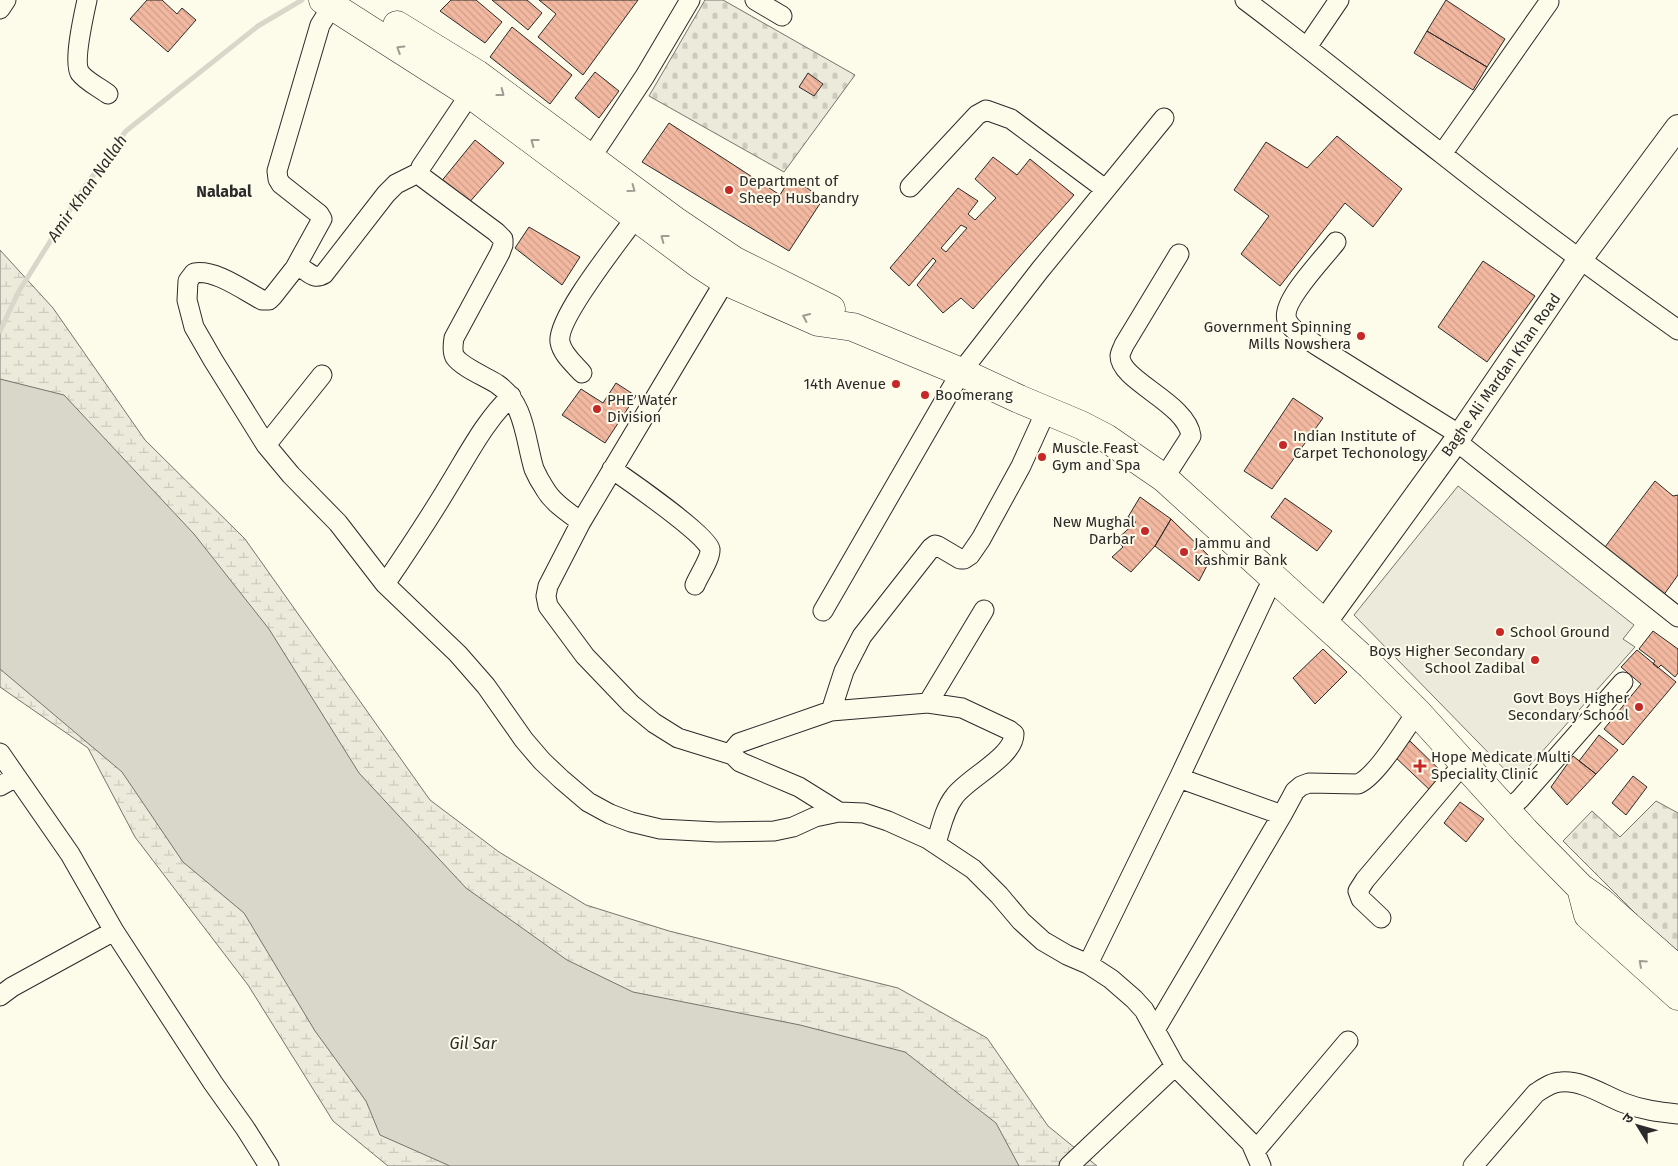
<svg xmlns="http://www.w3.org/2000/svg" width="1678" height="1166" viewBox="0 0 1678 1166" font-family="'Fira Sans','Noto Sans Devanagari',sans-serif">
  <defs>
    <pattern id="wetland-marsh" width="20" height="14" patternUnits="userSpaceOnUse" patternTransform="scale(1.25)"><rect width="20" height="14" fill="#ecebdb"/><path d="M1 5h8M5 5V1M11 12h8M15 12V8" fill="none" stroke="#cbcabc"/></pattern>
    <pattern id="cemetery-stones" width="16" height="16" patternUnits="userSpaceOnUse" patternTransform="scale(1.25)"><rect width="16" height="16" fill="#ecebdb"/><path d="M2 7V4a2 2 0 0 1 4 0v3zM10 15v-3a2 2 0 0 1 4 0v3z" fill="#cbcabc"/></pattern>
    <pattern id="building-back-hatch" width="6" height="6" patternUnits="userSpaceOnUse" patternTransform="scale(1.25)"><rect width="6" height="6" fill="#f2b8a0"/><path d="M-1 5l2 2M0 0l6 6M5-1l2 2" fill="none" stroke="#d09e8a"/></pattern>
  </defs>
  <rect width="100%" height="100%" fill="#fdfbea"/>
  <path fill="url(#wetland-marsh)" stroke="#74746e" d="M0 250 53 308 145 440 245 539 430 800 499 852 586 905 669 931 898 988 987 1038 1048 1126 1097 1166H388L333 1121 248 985 135 837 88 748 0 687Z"/>
  <path fill="url(#cemetery-stones)" stroke="#74746e" d="M705 0H723L855 75 784 172 649 96Z
    M1656 801 1678 813V951L1639 917 1563 841 1592 811 1620 837Z"/>
  <path fill="#ecebdb" stroke="#74746e" d="M1458 486 1634 625 1623 639 1635 647 1516 781 1354 615Z"/>
  <path fill="#d8d7c9" stroke="#74746e" d="M0 379 64 395 194 534 269 629 359 773 466 888 567 960 633 992 800 1025 905 1052 996 1123 1019 1166H450L380 1135 366 1101 315 1031 244 913 183 862 122 772 0 669Z"/>
  <g fill="none" stroke-linecap="round" stroke-linejoin="round">
    <path stroke="#d8d7c9" stroke-width="5" d="M0 331 19 291 83 189 126 131 258 26 302 0"/>
  </g>
  <path fill="url(#building-back-hatch)" stroke="#2b2b2b" fill-rule="evenodd" d="M147 0H162L177 14 182 8 196 20 168 52 130 19Z
    M451 0H476L502 22 485 43 440 11Z
    M492 0H527L542 13 528 30Z
    M539 0H638L583 75 538 37 556 14Z
    M1446 0 1505 39 1487 67 1427 31Z
    M512 27 572 75 550 104 490 57Z
    M1427 31 1487 67 1473 90 1414 53Z
    M595 72 619 91 599 118 575 98Z
    M808 73 823 84 814 96 799 87Z
    M669 123 780 195 791 177 823 199 789 251 642 162Z
    M1337 136 1402 189 1373 227 1345 203 1280 286 1241 254 1269 216 1234 190 1266 142 1307 168Z
    M475 140 504 163 467 205 440 183Z
    M993 157 1017 175 1030 159 1074 195 973 309 961 298 943 313 917 285 936 261 933 258 909 286 890 268 958 188 978 201 968 214 975 220 996 198 975 179ZM961 225 967 228 946 252 941 248Z
    M529 227 580 257 562 285 515 248Z
    M1483 261 1535 296 1487 362 1438 327Z
    M616 383 636 396 605 443 562 415 581 389 603 403Z
    M1293 398 1323 418 1272 489 1244 471Z
    M1655 481 1673 496 1678 495V575L1663 596 1604 552 1605 547Z
    M1140 497 1171 519 1155 546 1131 572 1112 557 1123 547 1116 540 1136 522 1128 517Z
    M1285 498 1332 531 1317 551 1271 517Z
    M1171 519 1211 558 1199 581 1155 546Z
    M1653 631 1678 649V673L1675 677 1661 665 1658 668 1653 664 1655 661 1639 649Z
    M1323 649 1347 672 1315 704 1293 678Z
    M1637 650 1676 682 1623 745 1604 729 1641 684 1621 667Z
    M1599 735 1618 750 1596 774 1579 761Z
    M1410 741 1447 777 1432 792 1394 756Z
    M1573 756 1596 774 1567 805 1551 787Z
    M1633 776 1647 787 1626 815 1612 803Z
    M1460 802 1484 819 1466 842 1444 823Z"/>
  <g fill="none" stroke-linecap="round" stroke-linejoin="round">
    <defs>
      <path id="minor" d="M87 0C84 14 73 62 80 73 87 82 99 87 108 94
        M755 0 782 16
        M1245 0C1312 50 1376 103 1442 154 1519 215 1598 273 1678 330
        M0 9 6 0
        M1307 47 1339 0
        M474 82 470 94 421 167 420 172 422 177 496 232 503 239V245L500 253 454 338C453 344 452 352 455 357 462 367 486 377 497 384 525 403 525 439 534 469 537 476 541 483 545 489 553 503 569 513 581 522
        M1442 154 1549 2
        M590 159 645 76 690 0
        M420 172 396 184 386 194 324 274C311 282 307 266 295 268L273 296 269 300H262C243 290 215 269 194 273L188 281 187 300 194 327 213 360 266 445 291 475 338 523 385 584 458 654 486 686 524 740 542 761 561 779 588 802 610 814 631 822 660 829 717 832 774 831 793 827 815 817 839 812 864 813 888 821 928 839 973 869 999 895 1021 921 1043 941 1067 955 1088 964 1111 979 1134 999 1144 1010 1175 1066 1251 1143 1261 1166
        M910 187 977 115 986 110 1011 119 1105 189
        M1336 242C1325 257 1280 302 1287 320 1291 331 1307 338 1316 345L1460 435
        M295 268 322 219 319 214 281 184 278 179 277 171 320 25 332 6
        M725 281 581 522 548 586 546 596 548 606 585 656 631 704 654 723 678 738 733 755
        M582 373C574 364 562 354 560 342 556 318 621 239 636 217
        M1456 441 1678 617
        M266 445 322 375
        M612 469C628 480 708 536 710 549 711 558 698 577 695 585
        M1164 478 1191 436C1187 403 1120 381 1120 356 1120 353 1123 348 1124 345L1179 254
        M385 584C409 549 432 514 454 477 471 449 487 419 511 396
        M823 611 961 372 1040 270 1164 118
        M928 703 984 610
        M831 711 844 671 862 636 931 548 935 545 938 546 960 559H964L970 555 981 539 1021 466 1046 411
        M0 753 70 854 114 931 213 1083 245 1128 269 1166
        M1179 778 1282 815
        M0 786 16 777
        M1506 811 1520 799 1623 682
        M839 812 799 787 740 762 733 755 734 749 739 743 831 711 928 703 962 708 1009 730 1014 734C1014 757 966 779 954 797 944 810 941 828 936 843
        M1381 918 1361 899 1358 891 1365 880 1463 764
        M1088 964 1179 778 1267 591 1275 577
        M0 996 12 987 114 931
        M1155 1030 1282 815 1295 791 1301 786 1309 783 1358 784C1377 776 1404 730 1417 712
        M1255 1151 1348 1041
        M1069 1166 1175 1066
        M1473 1166 1536 1093C1544 1088 1552 1082 1561 1082 1583 1080 1605 1096 1624 1103 1642 1110 1659 1112 1678 1114"/>
      <path id="major" d="M1324 623 1456 441 1580 259 1678 127"/>
      <path id="highway" d="M323 0 470 94 699 264 725 281 818 322 853 327 961 372 1019 399 1081 425 1106 438 1164 478 1371 666 1417 712 1525 831 1581 888 1601 902 1678 970
        M397 25 477 74 674 220 735 261 831 309
        M1581 888 1588 915 1678 996"/>
    </defs>
    <use href="#minor" stroke="#2b2b2b" stroke-width="21"/>
    <use href="#major" stroke="#2b2b2b" stroke-width="26"/>
    <use href="#highway" stroke="#2b2b2b" stroke-width="29"/>
    <use href="#minor" stroke="#fdfbea" stroke-width="19"/>
    <use href="#major" stroke="#fdfbea" stroke-width="24"/>
    <use href="#highway" stroke="#fdfbea" stroke-width="28"/>
  </g>
  <defs><path id="oneway-chevron" d="M-2-3.5L2.5 0L-2 3.5" fill="none" stroke-width="1.6" stroke-linecap="round" stroke-linejoin="round" transform="scale(1.25)"/></defs>
  <g stroke="#9e9d94">
    <use href="#oneway-chevron" transform="translate(400 49) rotate(-148)"/>
    <use href="#oneway-chevron" transform="translate(501 93) rotate(37)"/>
    <use href="#oneway-chevron" transform="translate(534 142) rotate(-143)"/>
    <use href="#oneway-chevron" transform="translate(632 189) rotate(36)"/>
    <use href="#oneway-chevron" transform="translate(664 238) rotate(-143)"/>
    <use href="#oneway-chevron" transform="translate(806 317) rotate(-156)"/>
    <use href="#oneway-chevron" transform="translate(1642 963) rotate(-138)"/>
  </g>
  <g fill="#c62828" stroke="#fdfbea" stroke-width="2">
    <circle cx="729" cy="190" r="5"/>
    <circle cx="1361" cy="336" r="5"/>
    <circle cx="896" cy="384" r="5"/>
    <circle cx="925" cy="395" r="5"/>
    <circle cx="597" cy="409" r="5"/>
    <circle cx="1283" cy="445" r="5"/>
    <circle cx="1042" cy="457" r="5"/>
    <circle cx="1145" cy="531" r="5"/>
    <circle cx="1184" cy="552" r="5"/>
    <circle cx="1500" cy="632" r="5"/>
    <circle cx="1535" cy="660" r="5"/>
    <circle cx="1639" cy="707" r="5"/>
    <path d="M1417.5 758.5h5v5h5v5h-5v5h-5v-5h-5v-5h5z"/>
  </g>
  <g text-anchor="middle" dominant-baseline="central" stroke-width="4" stroke-linejoin="round" paint-order="stroke">
    <g font-size="15" fill="#2b2b2b" stroke="#fdfbea" text-anchor="start">
      <text x="739" y="181">Department of<tspan x="739" dy="17">Sheep Husbandry</tspan></text>
      <text x="1351" y="327" text-anchor="end">Government Spinning<tspan x="1351" dy="17">Mills Nowshera</tspan></text>
      <text x="886" y="384" text-anchor="end">14th Avenue</text>
      <text x="935" y="395">Boomerang</text>
      <text x="607" y="400">PHE Water<tspan x="607" dy="17">Division</tspan></text>
      <text x="1293" y="436">Indian Institute of<tspan x="1293" dy="17">Carpet Techonology</tspan></text>
      <text x="1052" y="448">Muscle Feast<tspan x="1052" dy="17">Gym and Spa</tspan></text>
      <text x="1135" y="522" text-anchor="end">New Mughal<tspan x="1135" dy="17">Darbar</tspan></text>
      <text x="1194" y="543">Jammu and<tspan x="1194" dy="17">Kashmir Bank</tspan></text>
      <text x="1510" y="632">School Ground</text>
      <text x="1525" y="651" text-anchor="end">Boys Higher Secondary<tspan x="1525" dy="17">School Zadibal</tspan></text>
      <text x="1629" y="698" text-anchor="end">Govt Boys Higher<tspan x="1629" dy="17">Secondary School</tspan></text>
      <text x="1431" y="757">Hope Medicate Multi<tspan x="1431" dy="17">Speciality Clinic</tspan></text>
    </g>
    <g font-size="15" fill="#2b2b2b" stroke="#fdfbea">
      <text transform="translate(1501 375) rotate(-55)">Baghe Ali Mardan Khan Road</text>
    </g>
    <g font-size="16" font-style="italic" fill="#2b2b2b" stroke="#fdfbea">
      <text transform="translate(87 188) rotate(-55)">Amir Khan Nallah</text>
      <text x="473" y="1043">Gil Sar</text>
    </g>
    <g font-size="16" font-weight="bold" fill="#2b2b2b" stroke="#fdfbea">
      <text x="224" y="191">Nalabal</text>
    </g>
  </g>
  <g transform="translate(1638 1126) rotate(307)" stroke="#fdfbea" stroke-width="4" paint-order="stroke">
  <path d="M0-4L9 19L0 12L-9 19Z" fill="#2b2b2b"/>
  <text y="-8" font-size="14" font-weight="bold" text-anchor="middle" fill="#2b2b2b">उ</text>
  </g>
</svg>
